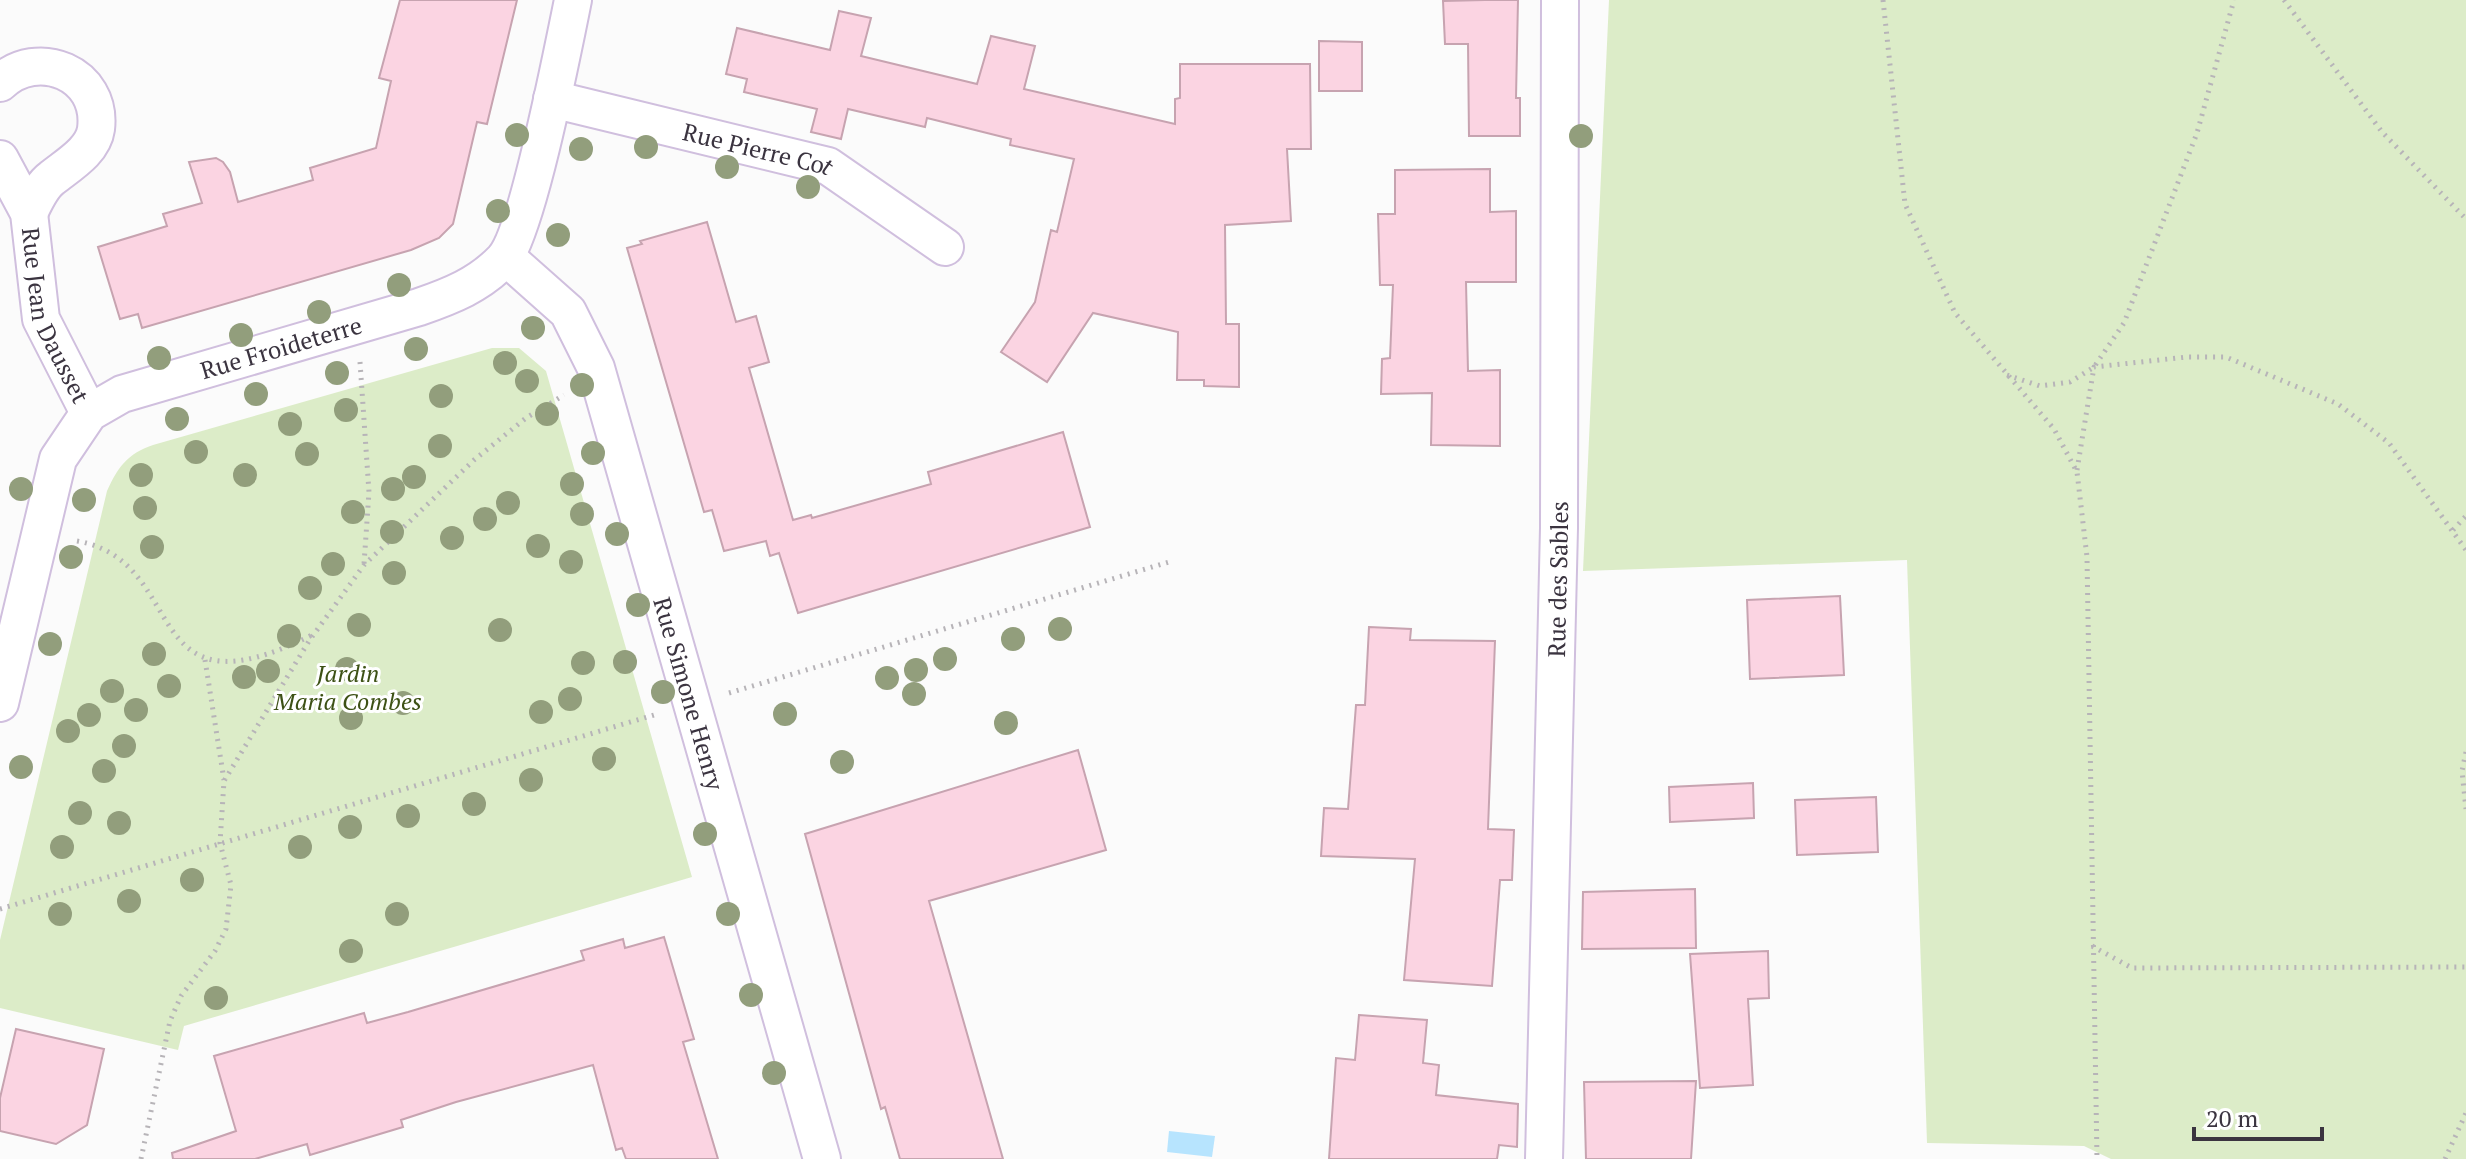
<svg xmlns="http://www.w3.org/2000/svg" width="2466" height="1159" viewBox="0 0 2466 1159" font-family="'PT Serif',serif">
  <rect width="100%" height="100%" fill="#fbfbfb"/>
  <path fill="#dcecc8" d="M1609 0H2466V1159H2111L2084 1146 1927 1143 1907 560 1583 571Z
    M492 348H519L546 371 692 877 184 1026 178 1050 0 1008V940L107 491C118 467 127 454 153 445Z"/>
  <path fill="#b7e4fe" d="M1169 1131 1215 1136 1212 1157 1167 1152Z"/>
  <path fill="#fbd4e2" stroke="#c7a3b0" stroke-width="2" d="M400 0H517L487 124 477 122 453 224 439 238 411 250 142 328 138 314 120 319 98 247 167 226 163 214 202 203 189 162 216 158 223 162 230 172 238 202 313 180 310 168 376 148 391 81 379 78Z
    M1485 0H1518L1516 98H1520V136H1469L1468 44H1445L1443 1Z
    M839 11 871 18 861 56 977 84 991 36 1035 46 1024 89 1175 124V99L1180 98V64H1310L1311 149H1287L1291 221 1225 225 1226 324H1239V387L1204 386V380H1177L1178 332 1093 313 1047 382 1001 352 1035 302 1051 230 1057 232 1074 159 1010 145 1011 139 927 118 925 127 848 109 841 139 811 132 817 109 744 92 747 79 726 74 737 28 830 50Z
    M1319 41 1362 42V91H1319Z
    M1490 169V212L1516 211V282H1466L1468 371 1500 370V446L1431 445 1432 393 1381 394 1382 359 1390 358 1393 285H1380L1378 214H1395V170Z
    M707 222 736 322 756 316 769 362 749 368 793 520 811 515 812 518 931 484 928 472 1063 432 1090 527 798 613 779 553 770 556 766 541 724 551 712 510 704 512 627 248 642 244 640 241Z
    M1840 596 1844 675 1750 679 1747 600Z
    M1369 627 1411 629 1410 640 1495 641 1488 829 1514 830 1512 880H1500L1492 986 1404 980 1415 859 1321 856 1324 808 1348 809 1356 705H1365Z
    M1078 750 1106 850 929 901 1003 1159H900L885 1107 881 1109 805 834Z
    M1753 783 1754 818 1670 822 1669 787Z
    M1876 797 1878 852 1797 855 1795 800Z
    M1695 889 1696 948 1582 949 1583 892Z
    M664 937 694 1039 683 1042 718 1159H626L622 1148 616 1150 593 1065 456 1102 401 1120 403 1127 310 1155 307 1144 255 1159H173L172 1153 236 1131 214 1056 364 1013 367 1023 408 1012 584 960 581 951 623 939 625 948Z
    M1768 951 1769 998 1748 999 1753 1085 1700 1088 1690 954Z
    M1359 1015 1427 1020 1423 1063 1439 1065 1436 1095 1518 1104 1517 1147 1499 1145 1497 1159H1329L1336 1058 1355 1060Z
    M16 1029 104 1049 87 1125 56 1144 0 1131V1098Z
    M1696 1081 1691 1159H1586L1584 1082Z"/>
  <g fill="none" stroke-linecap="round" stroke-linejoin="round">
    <defs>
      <g id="minor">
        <path d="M0 83C37 47 103 73 96 129 93 151 68 165 52 178 41 186 35 201 29 213"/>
        <path id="s1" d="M552 99 828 166 945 247"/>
        <path id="s2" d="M0 159 29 213 41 319 89 413"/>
        <path id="s3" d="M506 257 568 312 596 368 822 1159"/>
        <path id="s4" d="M0 703 58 459 89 413 122 394 419 307C451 296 479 285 503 260 527 234 564 44 573 0"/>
        <path id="s5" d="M1544 1159 1559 528 1560 0"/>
      </g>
    </defs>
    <use href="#minor" stroke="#d0bfde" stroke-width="40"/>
    <path stroke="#b7b4b8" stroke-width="5" stroke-dasharray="2 6" stroke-linecap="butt" d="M1883 0 1905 204 1955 313 2054 429 2077 472 2087 557 2097 1159
      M2284 0 2382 132 2466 219
      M360 362 369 492 364 564
      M2007 375 2040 386 2070 382 2094 367 2124 323 2197 133 2234 0
      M2077 470 2094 367 2187 357H2226L2338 404 2389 443 2466 550
      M2453 530 2466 516
      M77 541C192 561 135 724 312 635
      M205 660 224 780
      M729 693 1169 562
      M2466 752 2462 771 2466 809
      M0 909 654 715
      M2092 946 2132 968 2466 967
      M141 1159 170 1021 181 996 215 951 226 929 231 885 220 843 224 781 309 641 364 565 474 460 526 418 564 395
      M2445 1159 2466 1113"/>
    <use href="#minor" stroke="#fff" stroke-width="36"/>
  </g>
  <g fill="#929e7c">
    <circle cx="517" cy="135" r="12"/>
    <circle cx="1581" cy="136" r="12"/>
    <circle cx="646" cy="147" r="12"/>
    <circle cx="581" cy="149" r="12"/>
    <circle cx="727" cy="167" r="12"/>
    <circle cx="808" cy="187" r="12"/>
    <circle cx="498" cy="211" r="12"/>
    <circle cx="558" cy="235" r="12"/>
    <circle cx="399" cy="285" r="12"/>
    <circle cx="319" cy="312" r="12"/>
    <circle cx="533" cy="328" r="12"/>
    <circle cx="241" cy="335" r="12"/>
    <circle cx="416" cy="349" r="12"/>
    <circle cx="159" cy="358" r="12"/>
    <circle cx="505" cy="363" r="12"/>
    <circle cx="337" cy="373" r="12"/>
    <circle cx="527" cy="381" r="12"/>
    <circle cx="582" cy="385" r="12"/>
    <circle cx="256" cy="394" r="12"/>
    <circle cx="441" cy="396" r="12"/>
    <circle cx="346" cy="410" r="12"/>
    <circle cx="547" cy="414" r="12"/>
    <circle cx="177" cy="419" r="12"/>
    <circle cx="290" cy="424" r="12"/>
    <circle cx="440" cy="446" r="12"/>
    <circle cx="196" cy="452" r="12"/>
    <circle cx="593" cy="453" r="12"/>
    <circle cx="307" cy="454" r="12"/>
    <circle cx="141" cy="475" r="12"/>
    <circle cx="245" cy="475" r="12"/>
    <circle cx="414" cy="477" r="12"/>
    <circle cx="572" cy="484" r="12"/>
    <circle cx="21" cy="489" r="12"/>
    <circle cx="393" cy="489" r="12"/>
    <circle cx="84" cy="500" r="12"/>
    <circle cx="508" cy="503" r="12"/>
    <circle cx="145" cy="508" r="12"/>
    <circle cx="353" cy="512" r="12"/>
    <circle cx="582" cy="514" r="12"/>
    <circle cx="485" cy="519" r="12"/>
    <circle cx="392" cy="532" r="12"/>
    <circle cx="617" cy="534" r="12"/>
    <circle cx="452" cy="538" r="12"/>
    <circle cx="538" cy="546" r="12"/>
    <circle cx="152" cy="547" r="12"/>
    <circle cx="71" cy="557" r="12"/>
    <circle cx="571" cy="562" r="12"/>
    <circle cx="333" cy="564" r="12"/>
    <circle cx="394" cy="573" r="12"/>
    <circle cx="310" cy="588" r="12"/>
    <circle cx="638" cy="605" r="12"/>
    <circle cx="359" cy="625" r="12"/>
    <circle cx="1060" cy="629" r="12"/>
    <circle cx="500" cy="630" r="12"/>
    <circle cx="289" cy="636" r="12"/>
    <circle cx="1013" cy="639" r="12"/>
    <circle cx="50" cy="644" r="12"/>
    <circle cx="154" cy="654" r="12"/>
    <circle cx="945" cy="659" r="12"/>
    <circle cx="625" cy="662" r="12"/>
    <circle cx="583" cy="663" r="12"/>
    <circle cx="347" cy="669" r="12"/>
    <circle cx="916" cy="670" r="12"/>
    <circle cx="268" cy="671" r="12"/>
    <circle cx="244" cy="677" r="12"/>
    <circle cx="887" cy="678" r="12"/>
    <circle cx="169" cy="686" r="12"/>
    <circle cx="112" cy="691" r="12"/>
    <circle cx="663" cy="692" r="12"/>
    <circle cx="914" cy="694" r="12"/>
    <circle cx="570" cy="699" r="12"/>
    <circle cx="403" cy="703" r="12"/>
    <circle cx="136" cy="710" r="12"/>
    <circle cx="541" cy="712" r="12"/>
    <circle cx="785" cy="714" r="12"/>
    <circle cx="89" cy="715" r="12"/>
    <circle cx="351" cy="718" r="12"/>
    <circle cx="1006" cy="723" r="12"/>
    <circle cx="68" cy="731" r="12"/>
    <circle cx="124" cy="746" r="12"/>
    <circle cx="604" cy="759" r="12"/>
    <circle cx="842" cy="762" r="12"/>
    <circle cx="21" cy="767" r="12"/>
    <circle cx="104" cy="771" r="12"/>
    <circle cx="531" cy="780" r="12"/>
    <circle cx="474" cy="804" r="12"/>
    <circle cx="80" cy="813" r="12"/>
    <circle cx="408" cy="816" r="12"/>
    <circle cx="119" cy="823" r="12"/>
    <circle cx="350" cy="827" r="12"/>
    <circle cx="705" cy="834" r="12"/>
    <circle cx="62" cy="847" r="12"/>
    <circle cx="300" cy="847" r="12"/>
    <circle cx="192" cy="880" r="12"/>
    <circle cx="129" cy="901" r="12"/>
    <circle cx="60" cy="914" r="12"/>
    <circle cx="397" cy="914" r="12"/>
    <circle cx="728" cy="914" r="12"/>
    <circle cx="351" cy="951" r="12"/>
    <circle cx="751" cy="995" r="12"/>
    <circle cx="216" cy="998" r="12"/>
    <circle cx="774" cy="1073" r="12"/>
  </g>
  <g text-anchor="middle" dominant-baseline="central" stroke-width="6" stroke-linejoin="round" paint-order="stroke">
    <g font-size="24" fill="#3b3440" stroke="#fff">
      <text stroke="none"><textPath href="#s1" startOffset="212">Rue Pierre Cot</textPath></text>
      <text stroke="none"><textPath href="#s2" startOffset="168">Rue Jean Dausset</textPath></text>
      <text stroke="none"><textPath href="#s4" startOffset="510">Rue Froideterre</textPath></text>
      <text stroke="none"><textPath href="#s5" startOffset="580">Rue des Sables</textPath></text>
      <text stroke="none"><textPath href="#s3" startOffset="484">Rue Simone Henry</textPath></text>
    </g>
    <g font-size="24" font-style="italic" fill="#3d5115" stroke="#fff">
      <text x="348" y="673">Jardin<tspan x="348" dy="28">Maria Combes</tspan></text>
    </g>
  </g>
  <path d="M2194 1127v12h128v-12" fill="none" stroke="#3b3440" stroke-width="4"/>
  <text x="2206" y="1127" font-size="24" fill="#3b3440" stroke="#ffffff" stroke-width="6" paint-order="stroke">20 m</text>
</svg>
